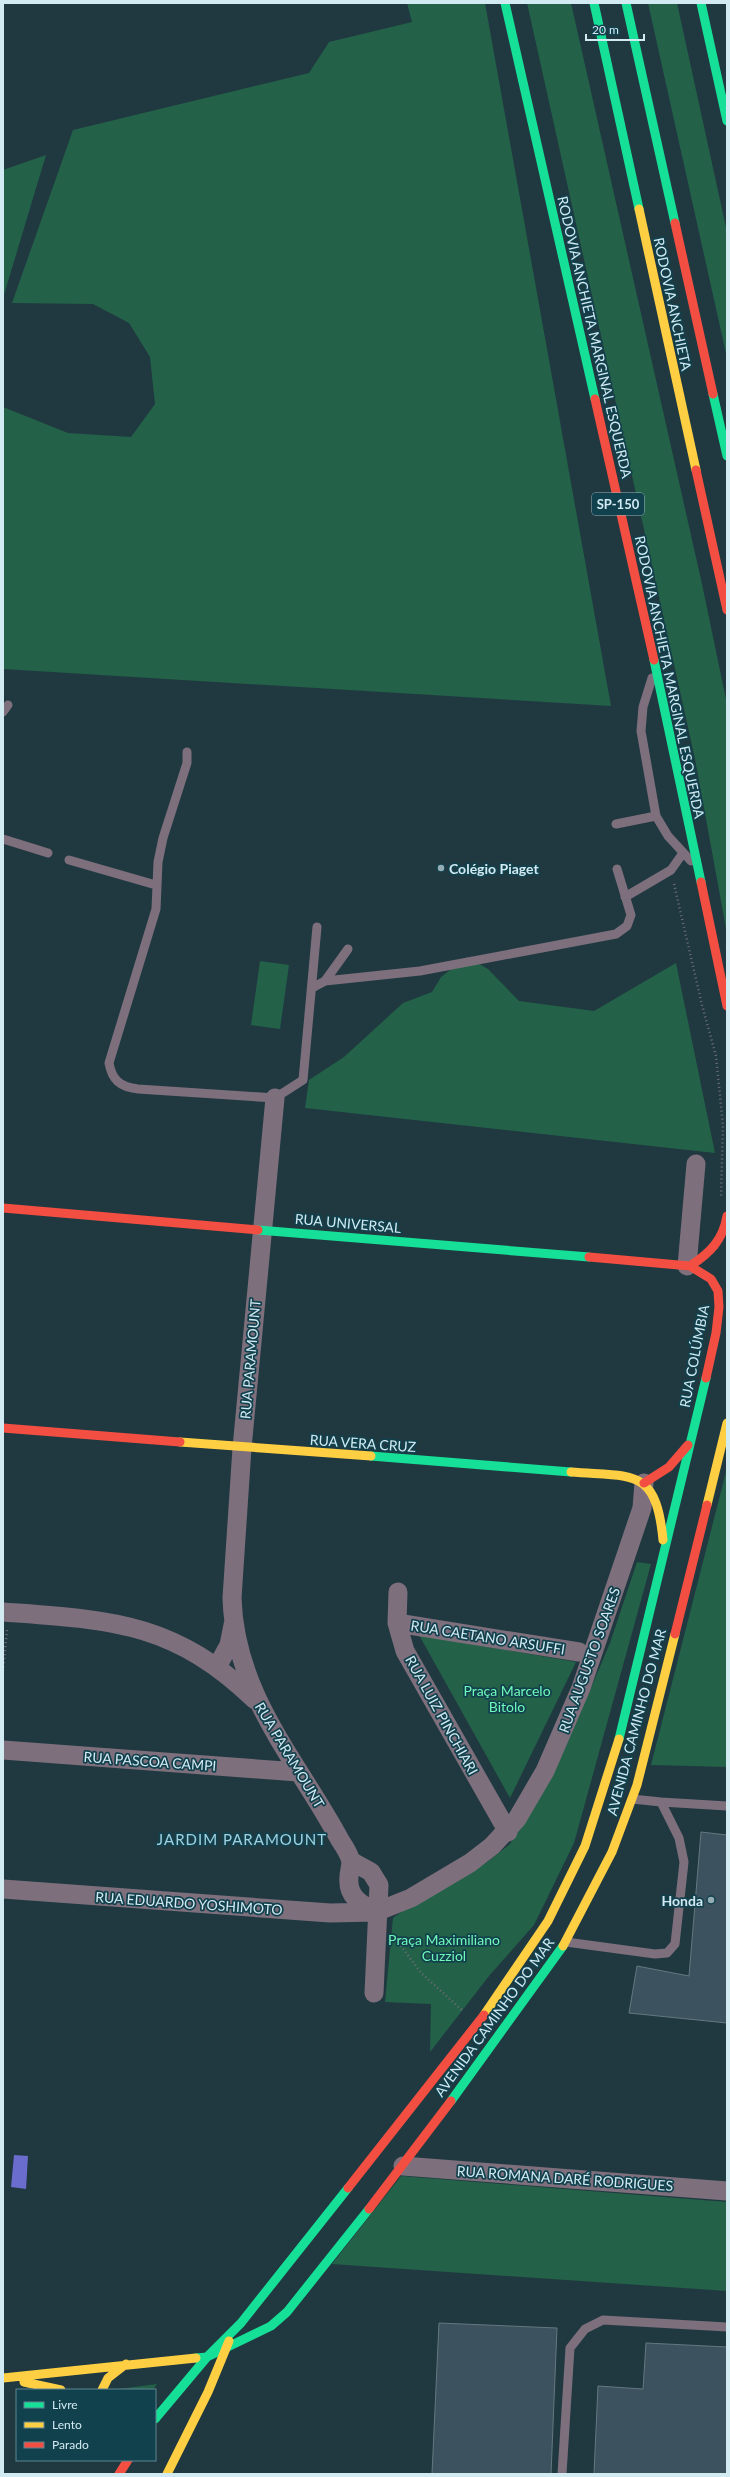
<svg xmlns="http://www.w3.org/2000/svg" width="730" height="2477" viewBox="0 0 730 2477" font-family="Lato,sans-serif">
  <rect width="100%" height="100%" fill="#203940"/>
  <path fill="#236148" d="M407 3H485L611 706 3 669V407L68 433 131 437 155 404 150 357 129 323 93 304 12 303 73 130 309 73 329 42 412 22Z
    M527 3H571L702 584 727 704V934L695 759Z
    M648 3H677L727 232V358Z
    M46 155 3 298V170Z
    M467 957 488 969 519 1001 594 1011 676 963 715 1153 305 1108 309 1080 344 1057 403 1003 432 992 441 977Z
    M260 961 289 965 280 1029 251 1025Z
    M727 1468V1767L651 1765Z
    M637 1562 651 1564 574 1843 534 1925 489 1976 430 2052 431 2004 385 2002 393 1918 426 1894 486 1863 510 1844 540 1795 579 1716 610 1643Z
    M419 1635 576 1662 510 1798Z
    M401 2176 727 2202V2291L332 2264Z
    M157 2384 153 2390H119V2389Z"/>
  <path fill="#6a6cce" d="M14 2155 28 2156 26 2189 11 2187Z"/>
  <path fill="#3c535f" stroke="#65777f" d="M701 1832 727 1835V2023L629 2013 637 1966 689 1976Z
    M439 2323 557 2328 551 2474H432Z
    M646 2343 727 2347V2474H594L598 2386 643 2389Z"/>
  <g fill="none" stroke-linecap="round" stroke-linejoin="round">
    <path stroke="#6f6d76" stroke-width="2.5" stroke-dasharray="1 3" stroke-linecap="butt" d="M674 884 702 1005 716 1056 723 1126 721 1197
      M3 1671 7 1630
      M396 1939 421 1973 462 2010"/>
    <path stroke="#7e6f7d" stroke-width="9" d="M652 678 643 707 641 731 656 816 668 836 691 861
      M3 712 8 705
      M187 752V763L163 838 158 862 156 909 109 1063C112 1080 120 1087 138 1089L275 1098 303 1080 317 927
      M616 824 656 816
      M3 839 48 853
      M69 860 156 885
      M625 897 671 870 683 853
      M325 981 348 949
      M312 988 325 981 420 971 616 934 627 926 631 915 617 869
      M661 1802 727 1806
      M566 1942 655 1954 667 1953 675 1944 684 1862 679 1838 661 1802 632 1799
      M562 2474 570 2348 585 2329 603 2320 727 2327"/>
    <path stroke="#7e6f7d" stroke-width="19" d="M275 1098 242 1448 232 1598C235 1695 297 1760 340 1840 344 1846 350 1855 351 1862 351 1866 349 1872 349 1877 347 1896 360 1904 376 1912
      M687 1266 696 1164
      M398 1592 397 1623 405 1651 508 1832
      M3 1612C110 1620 173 1621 255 1700
      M397 1623 579 1652
      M217 1667 229 1645 233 1625
      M3 1750 298 1772
      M351 1861 371 1872 379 1885 374 1993
      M3 1889 330 1913 376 1912 411 1898 470 1863 492 1846 517 1819 545 1771 581 1688 642 1508 644 1483
      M403 2166 727 2191"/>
    <path stroke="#16e098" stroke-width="9" d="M505 3 595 399
      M594 3 639 209
      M626 3 675 223
      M701 3 727 121
      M713 394 727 456
      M654 660 701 882
      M258 1230 589 1257
      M371 1456 571 1472
      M619 1739 706 1378
      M451 2101 563 1946
      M196 2358 207 2357 271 2326 287 2312 369 2209
      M155 2419 207 2357 241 2323 348 2188"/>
    <path stroke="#ffcf43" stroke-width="9" d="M639 209 696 470
      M180 1442 371 1456
      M571 1472C633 1477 656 1467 663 1540
      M707 1505 727 1423
      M563 1946 612 1852 637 1785 675 1634
      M484 2015 548 1921 585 1846 619 1739
      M3 2378 196 2358
      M24 2382 61 2390
      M102 2390 108 2378 126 2364
      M167 2474 208 2392 229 2341"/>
    <path stroke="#f24e42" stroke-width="9" d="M675 223 713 394
      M595 399 654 660
      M696 470 727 610
      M701 882 727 1006
      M3 1208 258 1230
      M589 1257 690 1266 711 1279 718 1291 719 1307 716 1333 706 1378
      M690 1266C710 1253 723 1240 727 1216
      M3 1428 180 1442
      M644 1483 669 1467 688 1445
      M675 1634 707 1505
      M348 2188 484 2015
      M369 2209 451 2101
      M119 2474 128 2460"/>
  </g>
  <g fill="#94acb4" stroke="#12414e" stroke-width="1.5">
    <circle cx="441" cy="868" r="4"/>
    <circle cx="711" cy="1900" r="4"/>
  </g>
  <g text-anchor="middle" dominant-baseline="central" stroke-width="3.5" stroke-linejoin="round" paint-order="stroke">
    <rect fill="#12414e" stroke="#98b7c1" stroke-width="1" x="592" y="493" width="52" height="22" rx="3"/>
    <g font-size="13" font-weight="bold" fill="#d2eaf2">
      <text x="618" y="504">SP-150</text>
    </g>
    <g font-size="14" fill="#d2eaf2" stroke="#12414e">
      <text transform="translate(673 304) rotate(78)">RODOVIA ANCHIETA</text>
      <text transform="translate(595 337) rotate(77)">RODOVIA ANCHIETA MARGINAL ESQUERDA</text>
      <text transform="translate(670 677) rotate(78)">RODOVIA ANCHIETA MARGINAL ESQUERDA</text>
      <text transform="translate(348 1223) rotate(5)">RUA UNIVERSAL</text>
      <text transform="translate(694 1356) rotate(-79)">RUA COLÚMBIA</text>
      <text transform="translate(250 1359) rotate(-85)">RUA PARAMOUNT</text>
      <text transform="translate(363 1443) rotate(4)">RUA VERA CRUZ</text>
      <text transform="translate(488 1637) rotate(9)">RUA CAETANO ARSUFFI</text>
      <text transform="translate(589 1660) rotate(-70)">RUA AUGUSTO SOARES</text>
      <text transform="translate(442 1715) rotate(61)">RUA LUIZ PINCHIARI</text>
      <text transform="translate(636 1722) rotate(-75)">AVENIDA CAMINHO DO MAR</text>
      <text transform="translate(290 1755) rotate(59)">RUA PARAMOUNT</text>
      <text transform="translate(150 1761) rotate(4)">RUA PASCOA CAMPI</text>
      <text transform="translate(189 1903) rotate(4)">RUA EDUARDO YOSHIMOTO</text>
      <text transform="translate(494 2017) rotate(-54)">AVENIDA CAMINHO DO MAR</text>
      <text transform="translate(565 2178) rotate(4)">RUA ROMANA DARÉ RODRIGUES</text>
    </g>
    <g font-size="14" font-weight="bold" fill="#d2eaf2" stroke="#12414e" text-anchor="start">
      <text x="449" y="868">Colégio Piaget</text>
      <text x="703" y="1900" text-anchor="end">Honda</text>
    </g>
    <g font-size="14" fill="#70f9b9" stroke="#12414e">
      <text x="507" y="1690">Praça Marcelo<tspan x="507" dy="16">Bitolo</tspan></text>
      <text x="444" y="1939">Praça Maximiliano<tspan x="444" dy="16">Cuzziol</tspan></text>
    </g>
    <g font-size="15" letter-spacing="1" fill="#a1d1e1" stroke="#12414e">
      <text x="242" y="1839">JARDIM PARAMOUNT</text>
    </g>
  </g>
  <rect width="730" height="2477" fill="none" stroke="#d2eaf2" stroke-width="8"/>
  <rect x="16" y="2389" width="140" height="72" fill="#12414e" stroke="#5f8590"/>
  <rect x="24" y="2402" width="20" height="6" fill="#16e098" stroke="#5f8590"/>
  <text x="52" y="2409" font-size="12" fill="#d2eaf2">Livre</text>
  <rect x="24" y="2422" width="20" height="6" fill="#ffcf43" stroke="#5f8590"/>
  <text x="52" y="2429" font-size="12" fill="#d2eaf2">Lento</text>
  <rect x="24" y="2442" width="20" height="6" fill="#f24e42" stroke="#5f8590"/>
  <text x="52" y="2449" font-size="12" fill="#d2eaf2">Parado</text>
  <path d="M586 34v6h58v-6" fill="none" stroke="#d2eaf2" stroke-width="2"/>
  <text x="592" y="34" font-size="12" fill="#d2eaf2" stroke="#12414e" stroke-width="3" paint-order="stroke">20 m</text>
</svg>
